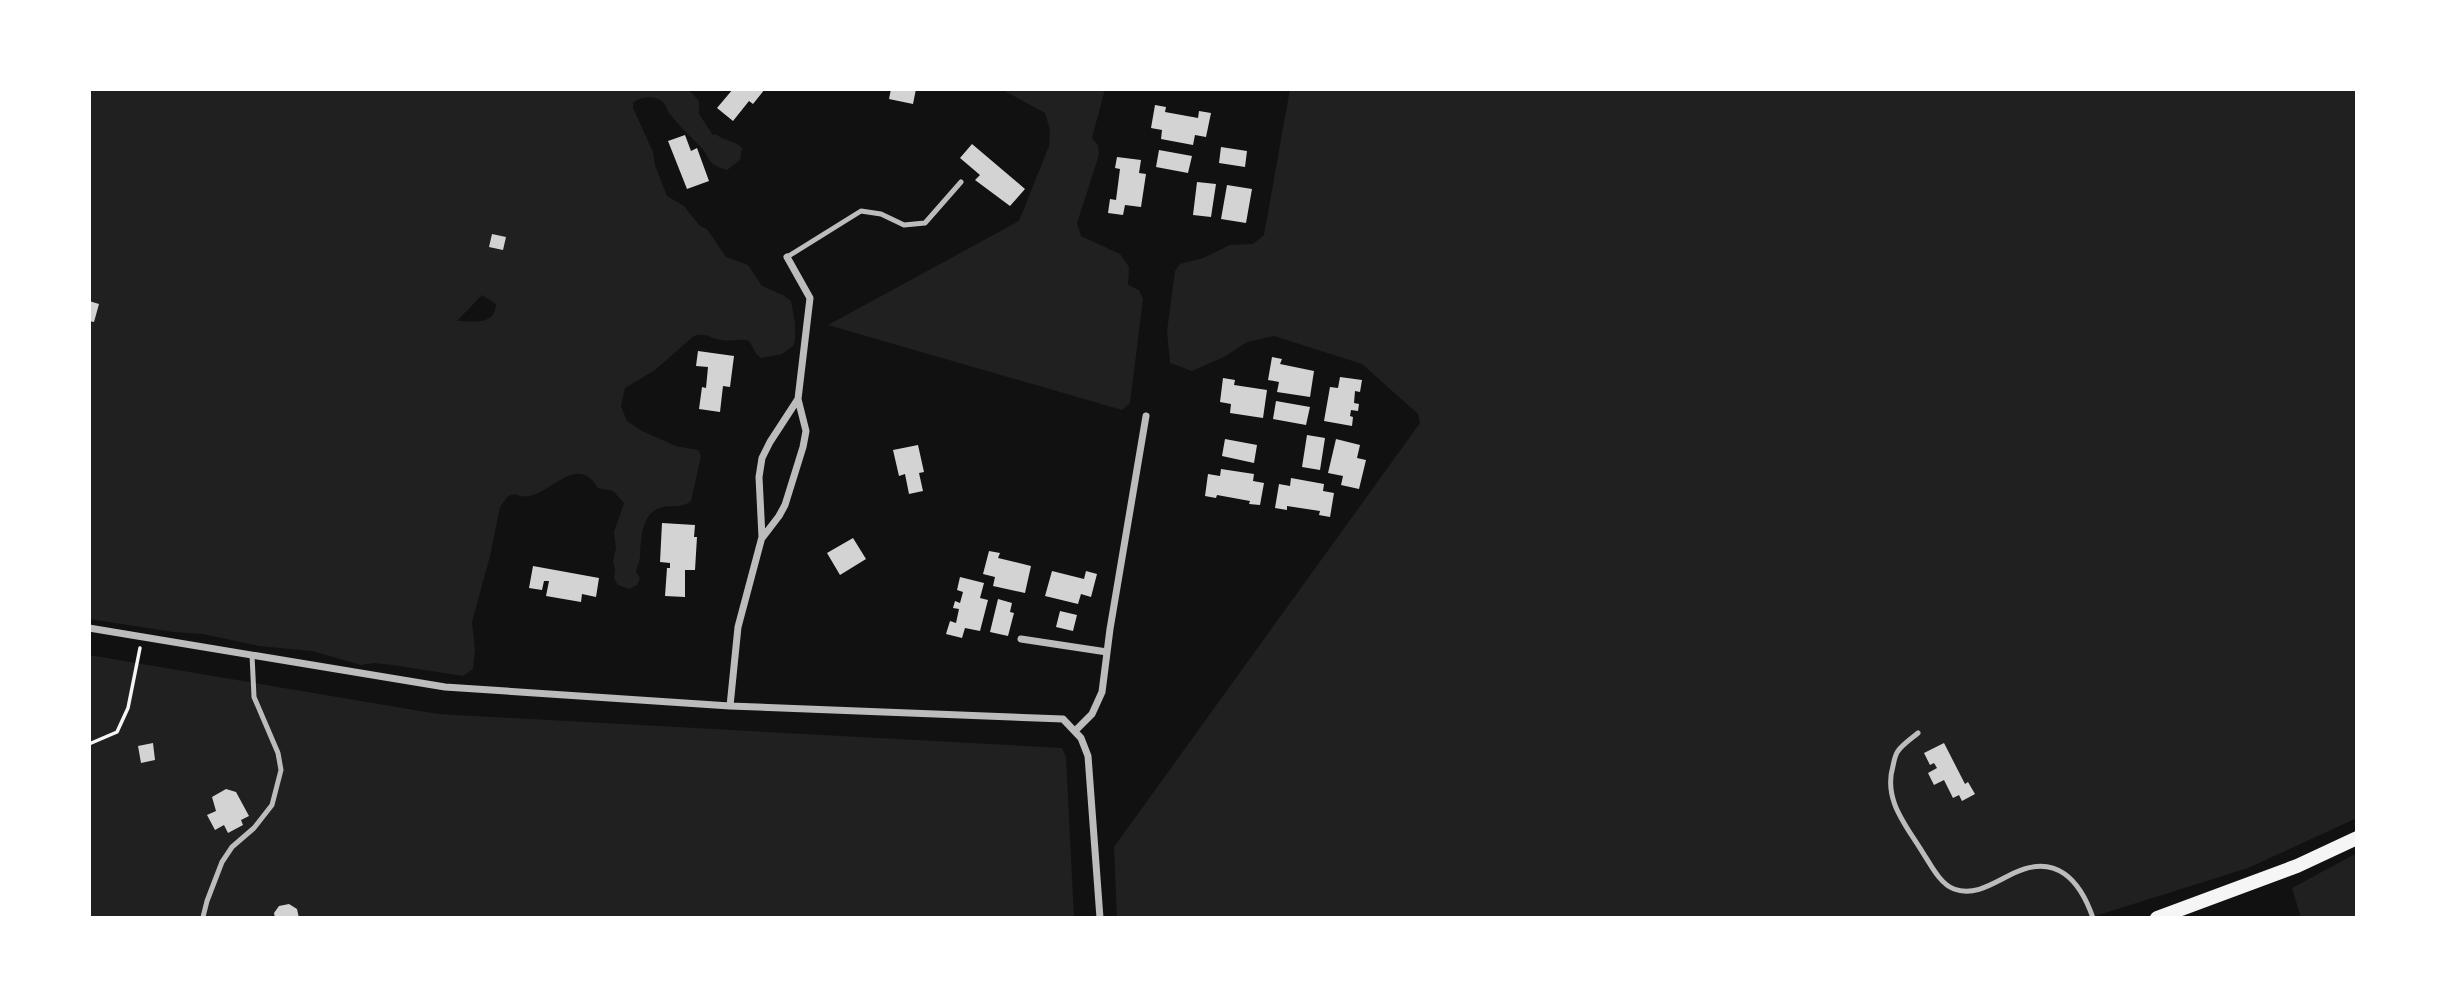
<svg xmlns="http://www.w3.org/2000/svg" width="2446" height="1007" viewBox="0 0 2446 1007" font-family="Jost,sans-serif">
  <rect width="100%" height="100%" fill="#111"/>
  <path fill="#202020" fill-rule="evenodd" d="M89 89H688L699 101V114L713 135 716 134C724 142 734 139 742 148L740 160 727 170C703 163 712 157 699 145 688 135 679 125 669 113 667 110 667 106 664 103 655 95 641 96 633 103V108L653 152 655 165 667 196 684 206 700 226 707 229 726 257 748 265 762 286 783 295 791 301 795 323V340L793 346 782 354 761 358 757 355 749 341C739 338 731 342 721 340 710 338 705 332 694 336L655 370 625 388 621 406 627 421 642 431 676 446 698 450 701 456 691 501C681 509 670 504 659 508 641 515 641 541 640 556 640 561 637 567 636 572L640 578 637 585 629 589 618 585 614 579 615 569 613 561 616 548 614 532 624 503 613 491 598 488C573 447 544 509 515 494L508 496 500 507 490 556 472 622 475 649 473 669 463 676 392 665 374 663 361 665 312 651 259 646 203 634 173 632 89 619ZM482 295 496 304C495 326 473 321 457 321Z
    M1001 89H1105L1092 138 1098 145 1099 155 1077 223 1081 236 1120 254 1129 267 1128 285 1139 290 1143 299 1130 403 1122 410 828 325 1019 221 1049 146 1050 130 1045 113Z
    M1290 89H2357V818L2248 868 2089 918H1117L1114 847 1420 423 1418 414 1362 364 1274 336 1247 342 1224 357 1192 371 1170 363 1167 331 1175 271 1180 264 1203 258 1230 245 1253 244 1264 235Z
    M89 655 438 714 1062 748 1066 757 1074 918H89Z
    M2357 853V918H2301L2292 888Z"/>
  <path fill="#d3d3d3" d="M733 89H765L753 104 749 101 733 121 717 108Z
    M891 89H916L913 104 889 99Z
    M1155 105 1166 107 1165 112 1198 118 1199 111 1211 113 1206 137 1195 135 1193 145 1161 139 1162 130 1151 128Z
    M685 135 691 151 697 148 709 181 687 189 668 141Z
    M972 144 1025 189 1010 206 975 180 980 175 960 158Z
    M1221 147 1247 151 1245 167 1219 163Z
    M1159 150 1192 156 1188 173 1156 167Z
    M1117 157 1141 160 1139 173 1146 174 1141 207 1125 205 1123 215 1108 213 1110 199 1116 200 1120 169 1115 168Z
    M1197 182 1216 184 1211 217 1193 215Z
    M1227 185 1252 189 1246 223 1221 219Z
    M492 234 506 237 503 250 489 247Z
    M89 301 99 304 94 322 89 321Z
    M698 351 734 356 730 387 723 386 720 412 699 409 702 387 706 388 708 367 696 366Z
    M1272 357 1282 359 1280 364 1314 371 1310 397 1277 392 1279 382 1268 380Z
    M1340 377 1362 380 1360 392 1355 391 1354 403 1359 404 1358 411 1351 410 1350 416 1353 417 1352 426 1324 421 1330 387 1338 388Z
    M1223 378 1235 380 1234 385 1267 390 1263 418 1230 413 1231 404 1220 402Z
    M1276 401 1310 407 1306 425 1273 419Z
    M1307 435 1325 438 1320 470 1302 467Z
    M1225 439 1257 445 1254 463 1222 456Z
    M1336 439 1360 445 1357 458 1366 460 1359 489 1341 485 1343 476 1328 473Z
    M918 445 924 472 919 473 923 491 909 494 905 474 899 476 893 450Z
    M1221 469 1254 474 1253 481 1264 483 1260 505 1249 504 1250 501 1217 495 1216 498 1205 496 1208 474 1220 476Z
    M1291 478 1324 484 1323 491 1334 493 1330 517 1319 515 1320 511 1287 506V510L1275 508 1279 484 1290 486Z
    M662 523 695 525 694 537H697L695 570H685V597L665 596 667 568H670V563L660 562Z
    M853 538 866 559 840 575 827 553Z
    M989 551 1000 553 998 558 1031 566 1025 593 993 586 995 577 983 574Z
    M533 566 599 578 596 597 582 594 581 602 546 596 549 581H544L542 590 529 588Z
    M1052 571 1084 579 1086 571 1097 574 1091 597 1081 594 1078 604 1045 596Z
    M960 577 984 583 980 598 988 600 980 631 965 628 962 638 946 634 950 621 956 623 959 609 953 608 955 601 960 603 963 592 957 590Z
    M998 599 1012 603 1010 612 1014 613 1008 636 990 632Z
    M1060 611 1077 615 1073 631 1056 627Z
    M153 743 155 760 141 763 138 746Z
    M1944 743 1965 784 1968 782 1975 794 1962 801 1959 795 1953 798 1944 780 1934 785 1928 773 1937 768 1934 763 1930 765 1924 753Z
    M226 789 236 792 249 816 241 820 243 825 228 833 224 825 215 830 207 815 216 811 212 797Z
    M289 904 297 909 299 918H275L274 913 279 906Z"/>
  <g fill="none" stroke-linecap="round" stroke-linejoin="round">
    <path stroke="#f5f5f5" stroke-width="3.5" d="M89 744 117 732 128 708 140 648"/>
    <path stroke="#bcbcbc" stroke-width="5" d="M787 257 861 211 881 214 904 225 925 223 961 182
      M1918 733C1911 739 1903 744 1898 751 1895 755 1894 761 1893 766 1883 800 1906 825 1923 853 1931 865 1940 884 1954 889 1975 897 1995 882 2014 873 2056 853 2080 880 2093 918
      M203 917 207 901 222 862 232 847 254 828 272 805 281 770 278 753 254 697 252 655"/>
    <path stroke="#bcbcbc" stroke-width="7" d="M763 537 779 516 785 505 803 447 806 431 798 399
      M89 628 445 687 730 706 1063 719 1081 738 1088 756 1100 918
      M1021 639 1107 652
      M730 706 738 627 762 537 759 477 762 458 770 442 798 399 810 298 787 257
      M1076 730 1092 714 1102 692 1110 629 1146 416"/>
    <path stroke="#f5f5f5" stroke-width="14" d="M2157 918 2297 866 2357 838"/>
  </g>
  <rect width="2446" height="1007" fill="none" stroke="#ffffff" stroke-width="182"/>
</svg>
